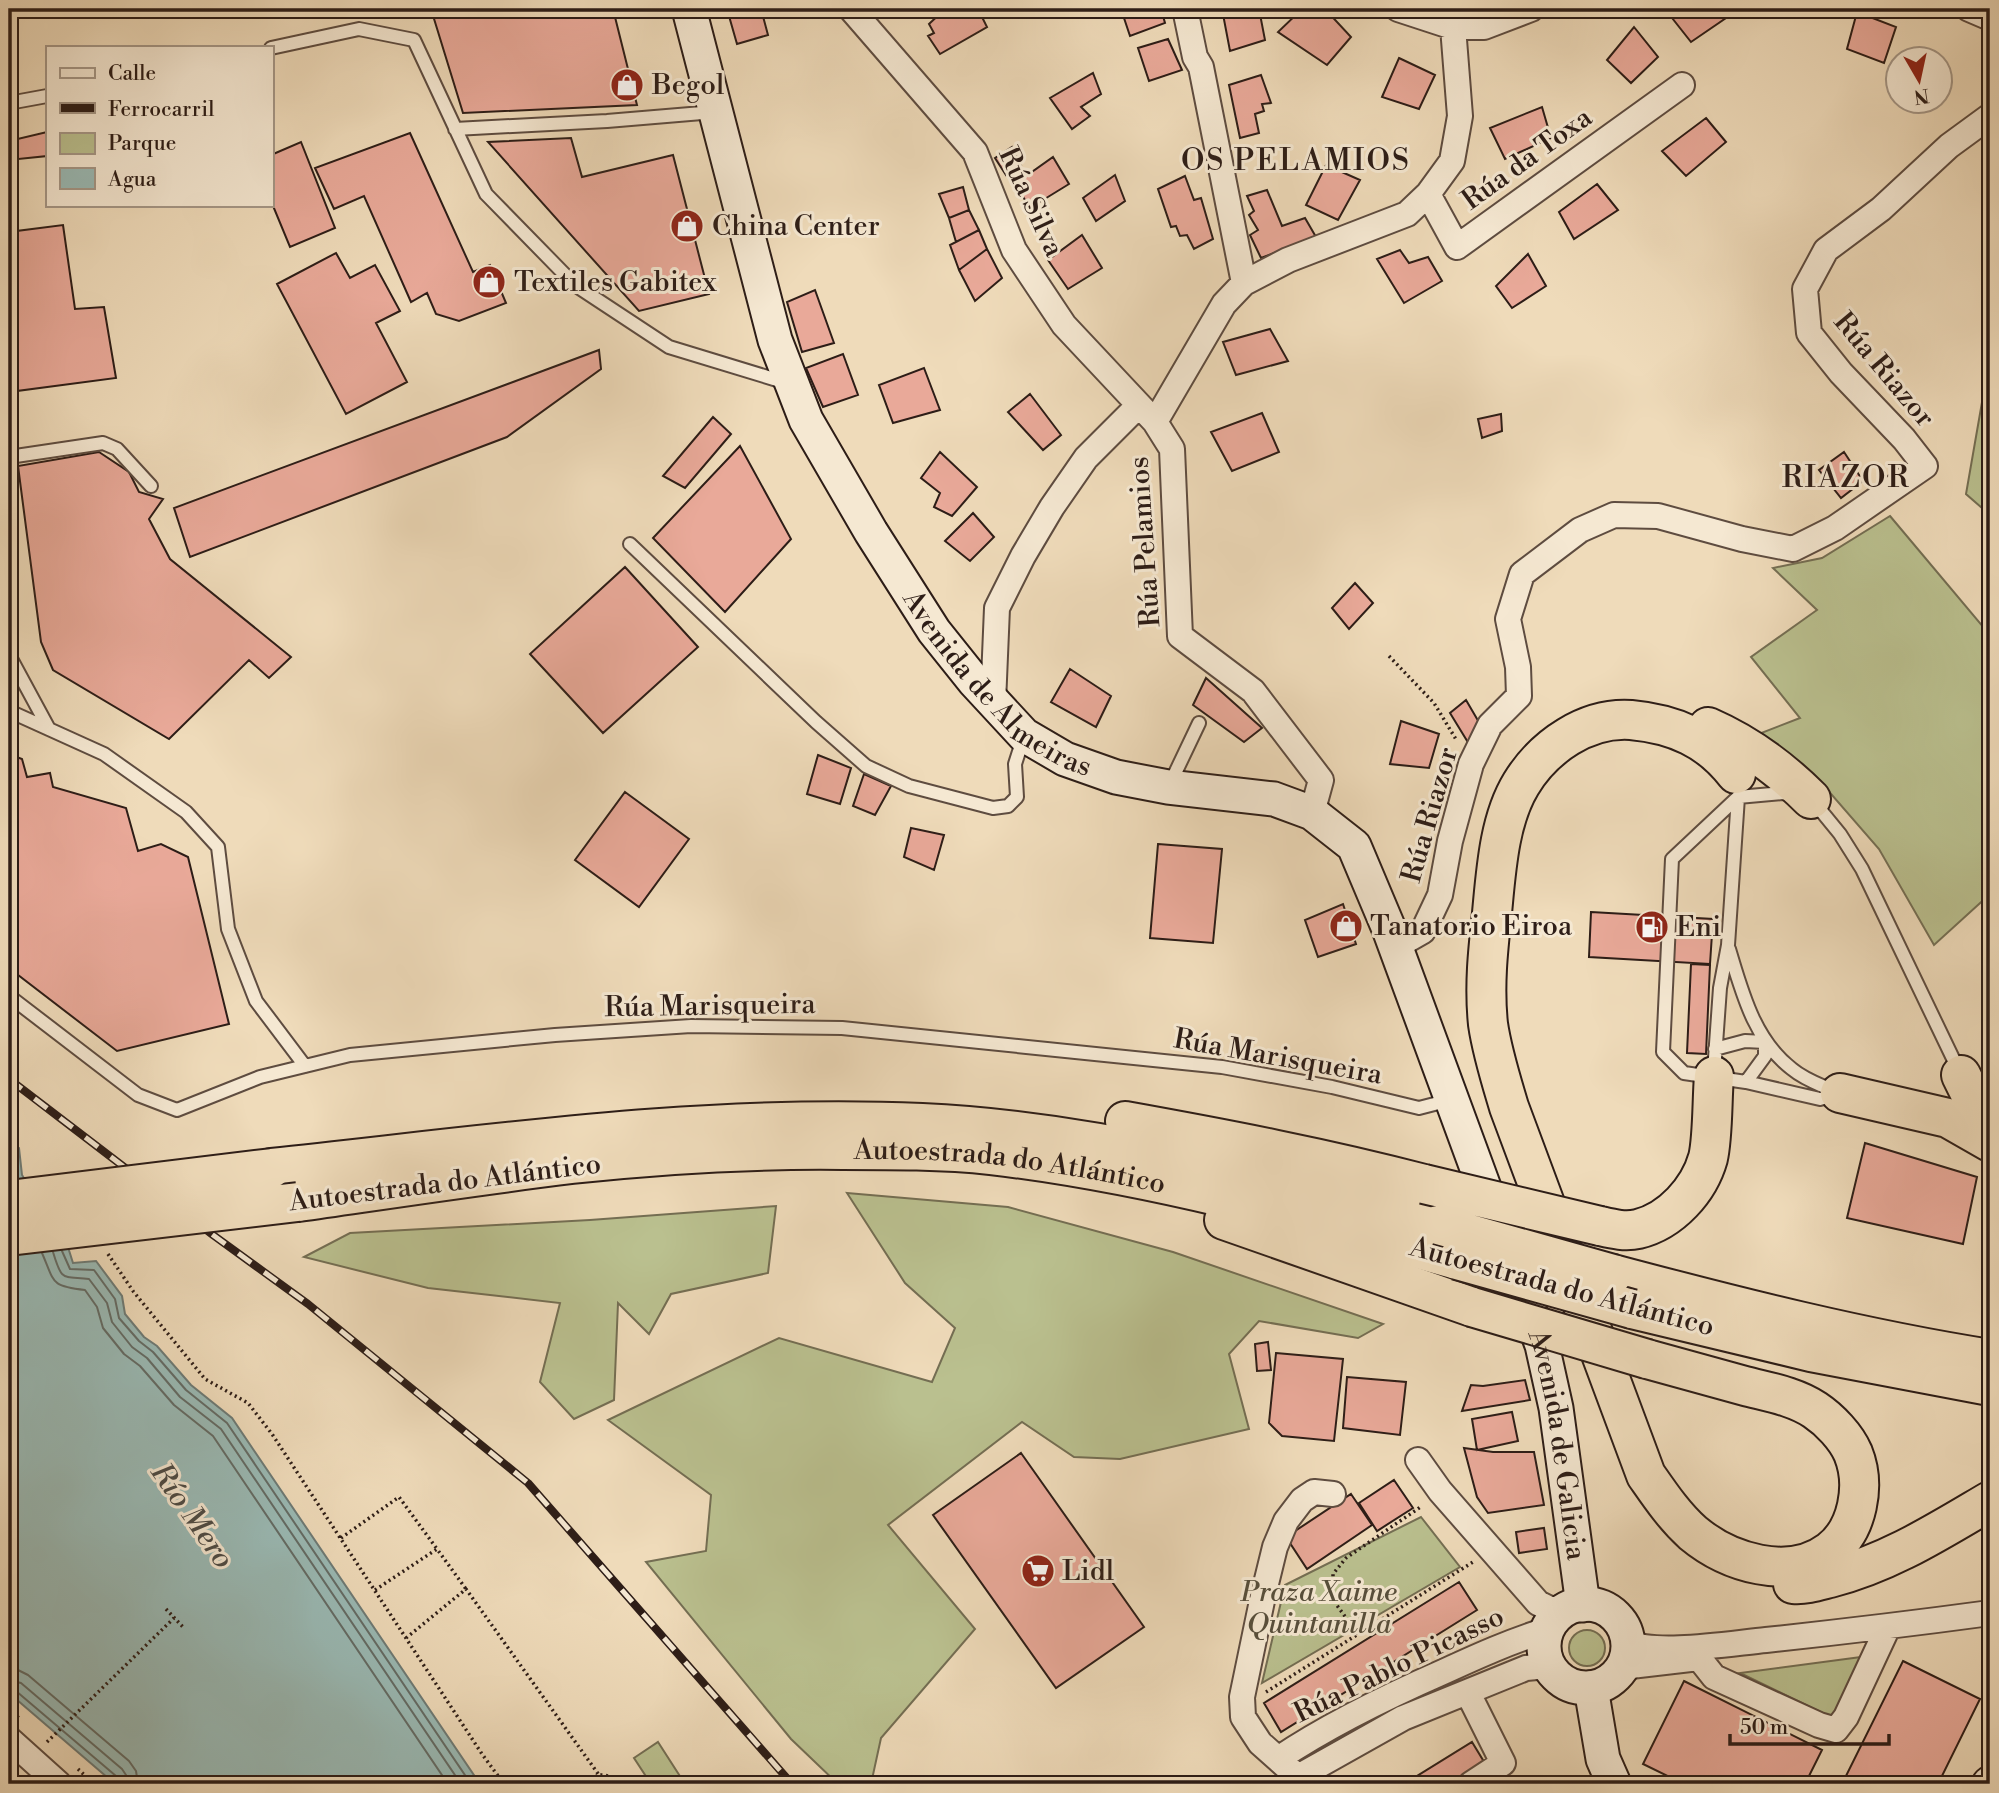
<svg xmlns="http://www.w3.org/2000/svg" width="1999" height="1793" viewBox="0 0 1999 1793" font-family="'Libre Bodoni',serif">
  <rect width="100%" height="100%" fill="#efdbba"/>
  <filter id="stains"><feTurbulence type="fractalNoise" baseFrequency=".00286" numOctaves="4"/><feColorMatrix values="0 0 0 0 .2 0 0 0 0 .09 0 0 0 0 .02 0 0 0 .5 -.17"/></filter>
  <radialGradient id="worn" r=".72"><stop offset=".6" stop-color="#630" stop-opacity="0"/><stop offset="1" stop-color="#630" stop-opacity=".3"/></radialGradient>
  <path fill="#bac08f" stroke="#746e53" stroke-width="2" d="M1989 362H1990V515L1966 494Z
    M1890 516 1990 635V894L1934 945 1879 849 1819 780 1751 737 1800 718 1751 657 1817 610 1773 568 1822 558Z
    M847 1193 1008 1207 1173 1252 1383 1324 1358 1338 1259 1321 1229 1354 1249 1429 1120 1459 1074 1457 1022 1422 888 1525 975 1629 881 1738 871 1784H838L791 1739 646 1562 706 1551 711 1495 608 1420 779 1338 932 1382 955 1328 905 1283Z
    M776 1206 768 1273 671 1294 649 1334 618 1303 614 1400 574 1419 540 1382 560 1303 428 1288 304 1257 350 1233 590 1220Z
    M1421 1517 1460 1567 1262 1683 1285 1585Z
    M1569 1648a18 18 0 1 1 36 0a18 18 0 1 1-36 0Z
    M1861 1657 1833 1718 1740 1673Z
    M658 1742 685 1784H651L634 1758Z"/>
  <path fill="#9abab5" stroke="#6e7b76" stroke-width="2" d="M9 1146 19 1148 22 1175 67 1244 73 1263 96 1261 122 1296 125 1314 144 1337 157 1346 191 1385 232 1418 480 1784H115L9 1693Z"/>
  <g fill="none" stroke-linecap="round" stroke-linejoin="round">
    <path stroke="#646c66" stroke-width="2" d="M62 1251 70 1269 94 1270 115 1299 119 1318 139 1341 153 1352 186 1390 227 1423 471 1784
      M53 1252C62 1282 62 1276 89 1279L107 1303 112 1322 132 1347 147 1358 180 1397 221 1429 461 1784
      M42 1253C55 1283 50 1286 85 1290L97 1307 103 1328 124 1354 140 1366 174 1405 213 1436 448 1784
      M9 1669 18 1670 28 1675 129 1761 136 1771 138 1784
      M9 1680 21 1683 122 1769 126 1775 128 1784
      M9 1689 16 1691 116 1776 119 1784"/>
  </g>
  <path fill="#e9a999" stroke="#2d1d17" stroke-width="2" d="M431 9H613L637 105 463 113Z
    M727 9H761L768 35 737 44Z
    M941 9H984L981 15 987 27 940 54 928 36 934 33 929 24 943 11Z
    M1121 9H1161L1165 23 1130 36Z
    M1222 9H1259L1265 40 1230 51Z
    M1302 9H1325L1351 37 1327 65 1278 32Z
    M1665 9H1719L1726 18 1691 42Z
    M1857 12 1896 27 1884 63 1847 49Z
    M1634 27 1658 57 1631 83 1607 60Z
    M1168 39 1182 70 1149 81 1138 48Z
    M1399 58 1435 75 1419 109 1382 97Z
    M1093 73 1101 94 1081 107 1090 116 1072 129 1050 98Z
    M1261 75 1271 103 1262 104 1264 111 1255 114 1259 133 1240 138 1229 85Z
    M1542 107 1551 138 1505 159 1490 128Z
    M1706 118 1726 142 1686 176 1662 151Z
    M47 132V156L9 160V141Z
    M410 133 473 272 490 265 506 303 459 321 436 314 427 293 411 302 364 196 334 209 315 168Z
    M571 138 582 177 673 155 709 294 639 311 488 142Z
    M301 142 335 228 290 247 271 201V155Z
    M1012 147 1021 165 1006 175 995 158Z
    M1053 157 1069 184 1030 208 1015 184Z
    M1326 165 1360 180 1338 220 1306 205Z
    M1115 175 1125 201 1096 221 1083 198Z
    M1185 176 1194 200 1201 198 1213 239 1194 249 1187 235 1180 236 1176 226 1171 227 1158 189Z
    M1597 184 1618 210 1574 239 1559 212Z
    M963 187 969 210 949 218 939 194Z
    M1267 190 1282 226 1305 218 1316 237 1261 258 1250 235 1258 230 1249 215 1254 211 1247 196Z
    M969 210 979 230 956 242 949 218Z
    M63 225 75 309 104 307 116 378 9 392V232Z
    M979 230 987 249 959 270 950 245Z
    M1082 235 1102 268 1068 289 1048 260Z
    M987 249 1002 278 975 301 959 270Z
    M1400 250 1409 263 1428 257 1442 281 1404 303 1377 259Z
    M336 253 350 278 375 265 400 311 376 323 407 382 346 414 277 284Z
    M1528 254 1546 286 1512 308 1496 286Z
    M815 290 834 343 802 352 787 302Z
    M1270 329 1288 361 1236 375 1223 342Z
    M599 350 601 369 507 437 190 557 174 508Z
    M843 354 858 395 823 407 806 368Z
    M924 368 940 410 893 423 879 385Z
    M1030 394 1061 435 1043 450 1008 412Z
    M1262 413 1279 452 1232 471 1211 432Z
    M1501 414 1502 431 1482 438 1478 419Z
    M713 417 731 434 685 488 663 476Z
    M740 446 791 539 725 612 653 538Z
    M99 452 129 472 139 492 163 499 149 519 170 559 291 657 269 678 249 660 169 739 53 670 41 642 18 466Z
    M940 452 977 487 952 516 934 507 940 493 921 478Z
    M1844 452 1863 481 1841 498 1819 470Z
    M973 513 994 537 970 561 945 541Z
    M625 567 698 647 603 733 530 654Z
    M1355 583 1373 603 1349 629 1332 608Z
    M1070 669 1111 696 1096 727 1051 702Z
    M1206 678 1262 728 1244 742 1193 705Z
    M1466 700 1480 724 1469 744 1450 713Z
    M1401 721 1439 734 1429 768 1390 764Z
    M9 754 22 759 27 777 50 773 53 787 126 808 138 851 161 844 188 857 229 1024 117 1051 9 968Z
    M818 755 851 768 840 804 807 794Z
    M864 774 891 786 875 815 853 806Z
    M625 792 689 839 639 907 575 860Z
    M911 828 944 835 934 870 904 857Z
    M1158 844 1222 849 1213 943 1150 938Z
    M1343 904 1356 944 1318 957 1305 920Z
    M1591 912 1713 919 1710 964 1589 957Z
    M1691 964 1710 965 1706 1054 1687 1053Z
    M1865 1143 1977 1177 1963 1244 1847 1218Z
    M1268 1342 1271 1370 1257 1371 1255 1344Z
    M1276 1353 1343 1359 1334 1441 1282 1436 1269 1423Z
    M1347 1377 1406 1382 1400 1435 1343 1428Z
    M1525 1380 1530 1400 1462 1411 1471 1385 1483 1386Z
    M1512 1412 1518 1441 1477 1450 1472 1419Z
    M1464 1448 1493 1452H1534L1544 1505 1488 1513 1477 1497Z
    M1021 1453 1144 1627 1056 1688 933 1515Z
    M1394 1480 1413 1508 1377 1531 1359 1503Z
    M1351 1494 1372 1525 1307 1569 1286 1537Z
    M1544 1528 1547 1549 1519 1553 1516 1532Z
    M1459 1582 1477 1610 1281 1732 1264 1703Z
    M1903 1661 1980 1699 1938 1784H1842Z
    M1684 1681 1822 1750 1805 1784H1684L1643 1764Z
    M1472 1742 1489 1770 1465 1784H1404Z
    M9 1772 17 1780 22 1784H9Z"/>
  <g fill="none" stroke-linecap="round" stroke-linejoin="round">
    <defs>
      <path id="service" d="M271 48 359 29 414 40 486 194 575 285 669 347 787 383
        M9 103 47 96
        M455 129 607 121 714 112
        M9 457 103 443 117 449 151 486
        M630 544 816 722 866 766 909 786 993 808 1008 806 1017 797 1015 764 1024 736
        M9 655 49 729
        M9 711 104 754 186 812 218 847 228 929 256 1001 305 1066
        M1169 786 1199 723
        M1793 795 1783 793 1738 797 1672 859 1663 1052 1684 1073 1746 1082 1820 1099 1836 1095
        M1813 801 1840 834 1862 869 1959 1071
        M1729 949C1742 992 1754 1040 1792 1069 1805 1080 1821 1085 1836 1092
        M9 996 138 1095 177 1110 260 1077 350 1055 555 1035 691 1026 842 1028 1222 1067 1332 1087 1419 1108 1450 1100
        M1715 1049 1745 1041 1765 1042V1056L1746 1082
        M1714 1072 1720 988 1728 945 1738 797"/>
      <path id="minor" d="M851 9 975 152 1014 250 1064 325 1155 422 1172 449 1180 636 1253 691 1321 780 1312 813
        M1185 9 1195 57 1201 67 1244 283
        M1398 9 1453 27H1484L1531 9
        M1969 9 1990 18
        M1428 194 1457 247 1682 85
        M1155 422 1224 304 1244 283 1288 260 1407 214 1428 194 1452 161 1460 116 1453 27
        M993 703 997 608 1023 556 1052 507 1086 458 1139 405
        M1395 947 1423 931 1440 895 1450 841 1471 764 1490 725 1519 696 1518 667 1508 619 1522 574 1580 530 1614 515 1658 516 1742 539 1793 549 1835 528 1925 466 1904 439 1841 373 1809 333 1805 289 1826 250 1881 209 1949 146 1990 116
        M1418 1460 1440 1491 1538 1603 1548 1608 1564 1611
        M1627 1642C1656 1656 1732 1643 1766 1640 1841 1632 1916 1623 1990 1613
        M1622 1667 1699 1658 1714 1677 1819 1725 1836 1730 1846 1717 1888 1627
        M1468 1693 1503 1763 1471 1784
        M9 1739 59 1784
        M1278 1759C1330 1724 1386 1697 1443 1672 1478 1656 1511 1641 1547 1630
        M1298 1777 1260 1743 1243 1717 1242 1697 1263 1596 1275 1547 1286 1521 1302 1500 1314 1492 1333 1494
        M1294 1784 1298 1777 1403 1718 1526 1668 1548 1666"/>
      <g id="secondary">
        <path id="s1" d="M689 9 775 340 806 420 871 532 934 631 974 681 1024 735 1065 759 1116 777 1168 787 1274 799 1312 813 1354 846 1389 929 1542 1345 1556 1408 1583 1605"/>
        <circle cx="1586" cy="1646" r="42"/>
        <path d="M1591 1688 1603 1759 1614 1784"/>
        <path d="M1989 1784 1990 1783"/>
      </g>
      <g id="motorway">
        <path d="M1708 727C1747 744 1781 769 1811 799"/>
        <path d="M1961 1075 1990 1134"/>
        <path d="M1840 1093 1948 1118 1990 1142"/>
        <path d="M1125 1121C1225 1139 1325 1158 1424 1184"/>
        <path d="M272 1168C488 1145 704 1113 922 1123 1098 1131 1269 1178 1438 1225"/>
        <path id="s2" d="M298 1202C389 1189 481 1175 572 1164 662 1154 753 1149 843 1150 892 1150 942 1150 991 1155 1150 1174 1303 1216 1457 1260"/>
        <path d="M1224 1220 1472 1307"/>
        <path d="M1600 1226C1613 1229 1625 1232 1638 1229 1671 1221 1699 1190 1708 1158 1713 1137 1712 1099 1714 1076"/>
        <path d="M1613 1274C1737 1307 1863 1339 1990 1359"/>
        <path d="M1632 1309 1811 1352 1990 1386"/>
        <path d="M1647 1359C1679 1368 1712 1377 1745 1386 1768 1392 1794 1396 1815 1410 1830 1420 1846 1437 1853 1453 1866 1485 1858 1530 1830 1551 1789 1582 1728 1562 1693 1533 1674 1516 1660 1495 1646 1475L1509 1107C1501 1080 1492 1052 1488 1024 1484 986 1488 950 1492 913 1496 871 1499 820 1521 784 1544 746 1587 717 1631 720 1675 724 1709 739 1736 774"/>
        <path d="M1793 1584C1806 1585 1818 1581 1830 1578 1889 1563 1939 1531 1990 1501"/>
      </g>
    </defs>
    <use href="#service" stroke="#5e4c40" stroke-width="16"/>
    <use href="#minor" stroke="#5e4c40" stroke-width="28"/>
    <use href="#secondary" stroke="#2d1d17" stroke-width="37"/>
    <use href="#motorway" stroke="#2d1d17" stroke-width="42"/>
    <path stroke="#2d1d17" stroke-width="3.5" stroke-dasharray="2 3.5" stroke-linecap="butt" d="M1389 656 1434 703 1457 741
      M108 1254 133 1291 205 1379 248 1403 272 1434 482 1754 504 1784
      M341 1538 399 1497 437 1549
      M375 1590 437 1549 466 1589
      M166 1609 183 1627
      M1358 1634 1333 1600V1574L1346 1558 1422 1506
      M406 1638 466 1589 599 1775
      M1266 1692 1473 1562
      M9 1709 19 1718
      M47 1742 174 1618
      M78 1769 94 1784
      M587 1784C596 1772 608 1772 617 1784"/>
    <use href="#service" stroke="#f5e8d2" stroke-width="12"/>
    <use href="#minor" stroke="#f5e8d2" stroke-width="24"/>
    <use href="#secondary" stroke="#f5e8d2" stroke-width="33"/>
    <use href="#motorway" stroke="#efdbba" stroke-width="38"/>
    <defs>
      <path id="rail" d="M9 1079 213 1235 308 1304 528 1483 792 1784"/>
    </defs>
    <use href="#rail" stroke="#2d1d17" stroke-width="8"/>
    <use href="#rail" stroke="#f5e8d2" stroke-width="5" stroke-dasharray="16" stroke-linecap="butt"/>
    <defs>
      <path id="motorway-bridge" d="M1424 1184 1600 1226
        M9 1200 272 1168
        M1438 1225 1613 1274
        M9 1236 298 1202
        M1457 1260 1632 1309
        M1472 1307 1647 1359"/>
    </defs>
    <use href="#motorway-bridge" stroke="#2d1d17" stroke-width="42" stroke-linecap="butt"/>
    <use href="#motorway-bridge" stroke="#efdbba" stroke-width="38"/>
  </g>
  <defs>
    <symbol id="shop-disc" viewBox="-11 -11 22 22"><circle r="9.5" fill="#8f2418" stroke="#f5e8d2"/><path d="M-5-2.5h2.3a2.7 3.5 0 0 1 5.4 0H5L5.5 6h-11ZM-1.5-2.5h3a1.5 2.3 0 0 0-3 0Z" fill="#fff"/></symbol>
    <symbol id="fuel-disc" viewBox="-11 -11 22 22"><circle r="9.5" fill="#8f2418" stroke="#f5e8d2"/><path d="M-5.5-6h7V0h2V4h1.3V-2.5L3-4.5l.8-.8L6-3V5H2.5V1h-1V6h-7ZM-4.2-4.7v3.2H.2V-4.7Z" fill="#fff"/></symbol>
    <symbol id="supermarket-disc" viewBox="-11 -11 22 22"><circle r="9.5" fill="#8f2418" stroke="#f5e8d2"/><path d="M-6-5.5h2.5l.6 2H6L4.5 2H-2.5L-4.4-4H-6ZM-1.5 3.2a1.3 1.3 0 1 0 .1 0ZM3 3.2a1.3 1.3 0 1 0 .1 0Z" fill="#fff"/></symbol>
  </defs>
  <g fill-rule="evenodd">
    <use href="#shop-disc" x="608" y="66" width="38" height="38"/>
    <use href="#shop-disc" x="668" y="207" width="38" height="38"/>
    <use href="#shop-disc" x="470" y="263" width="38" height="38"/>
    <use href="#shop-disc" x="1327" y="907" width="38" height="38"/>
    <use href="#fuel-disc" x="1633" y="908" width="38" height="38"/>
    <use href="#supermarket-disc" x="1019" y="1552" width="38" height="38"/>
  </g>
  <g text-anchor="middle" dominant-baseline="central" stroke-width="6" stroke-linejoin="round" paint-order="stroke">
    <g font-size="28" fill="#2d1d17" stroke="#f5e8d2" text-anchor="start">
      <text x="652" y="85">Begol</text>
      <text x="712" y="226">China Center</text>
      <text x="514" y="282">Textiles Gabitex</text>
      <text x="1370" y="926">Tanatorio Eiroa</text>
      <text x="1676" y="927">Eni</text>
      <text x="1062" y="1571">Lidl</text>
    </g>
    <g font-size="28" fill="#2d1d17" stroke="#f5e8d2">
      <text transform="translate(1527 159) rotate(-36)">Rúa da Toxa</text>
      <text transform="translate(1031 202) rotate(65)">Rúa Silva</text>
      <text transform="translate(1884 370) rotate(50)">Rúa Riazor</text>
      <text transform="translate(1145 542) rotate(-94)">Rúa Pelamios</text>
      <text stroke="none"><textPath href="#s1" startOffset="758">Avenida de Almeiras</textPath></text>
      <text transform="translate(1430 815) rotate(-74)">Rúa Riazor</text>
      <text transform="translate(710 1006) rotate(-1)">Rúa Marisqueira</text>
      <text transform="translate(1278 1057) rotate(10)">Rúa Marisqueira</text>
      <text stroke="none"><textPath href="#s2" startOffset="716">Autoestrada do Atlántico</textPath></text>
      <text transform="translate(445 1183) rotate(-7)">Autoestrada do Atlántico</text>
      <text transform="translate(1562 1287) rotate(15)">Autoestrada do Atlántico</text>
      <text stroke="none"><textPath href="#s1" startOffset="1802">Avenida de Galicia</textPath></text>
      <text transform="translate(1399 1665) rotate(-26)">Rúa Pablo Picasso</text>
    </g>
    <g font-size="28" font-style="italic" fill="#574e3b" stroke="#f5e8d2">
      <text x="1319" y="1592">Praza Xaime<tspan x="1319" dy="32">Quintanilla</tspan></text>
    </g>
    <g font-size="30" letter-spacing="2" fill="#2d1d17" stroke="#f5e8d2">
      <text x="1296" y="161">OS PELAMIOS</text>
      <text x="1846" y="478">RIAZOR</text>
    </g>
    <g font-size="30" font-style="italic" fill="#4e4c46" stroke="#f5e8d2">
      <text transform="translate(192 1516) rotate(55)">Río Mero</text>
    </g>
  </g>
  <rect width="1999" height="1793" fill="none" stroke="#efdbba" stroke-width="35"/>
  <rect x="10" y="10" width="1978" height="1772" fill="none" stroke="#2d1d17" stroke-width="3.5"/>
  <rect x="18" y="18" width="1964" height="1758" fill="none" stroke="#2d1d17" stroke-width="2"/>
  <rect x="46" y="46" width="228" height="161" fill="#f5e8d2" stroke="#a59787" stroke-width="2"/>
  <rect x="60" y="68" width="35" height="10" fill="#f5e8d2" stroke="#a59787" stroke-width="2"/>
  <text x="108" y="80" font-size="21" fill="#2d1d17">Calle</text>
  <rect x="60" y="103" width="35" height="10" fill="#2d1d17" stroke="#a59787" stroke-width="2"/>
  <text x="108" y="116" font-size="21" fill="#2d1d17">Ferrocarril</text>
  <rect x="60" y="133" width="35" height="21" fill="#bac08f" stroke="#a59787" stroke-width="2"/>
  <text x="108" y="150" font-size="21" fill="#2d1d17">Parque</text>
  <rect x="60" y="168" width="35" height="21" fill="#9abab5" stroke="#a59787" stroke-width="2"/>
  <text x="108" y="186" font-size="21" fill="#2d1d17">Agua</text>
  <g transform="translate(1919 80) rotate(171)"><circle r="33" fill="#f5e8d2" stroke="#a59787" stroke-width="2"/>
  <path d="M0-5L12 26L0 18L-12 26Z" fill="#8f2418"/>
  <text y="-10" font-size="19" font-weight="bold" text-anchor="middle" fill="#2d1d17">N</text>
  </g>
  <path d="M1730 1734v10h159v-10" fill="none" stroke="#2d1d17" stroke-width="3.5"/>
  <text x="1740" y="1734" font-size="21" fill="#2d1d17" stroke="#f5e8d2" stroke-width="5" paint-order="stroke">50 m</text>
  <rect width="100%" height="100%" filter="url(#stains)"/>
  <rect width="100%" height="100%" fill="url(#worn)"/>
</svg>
